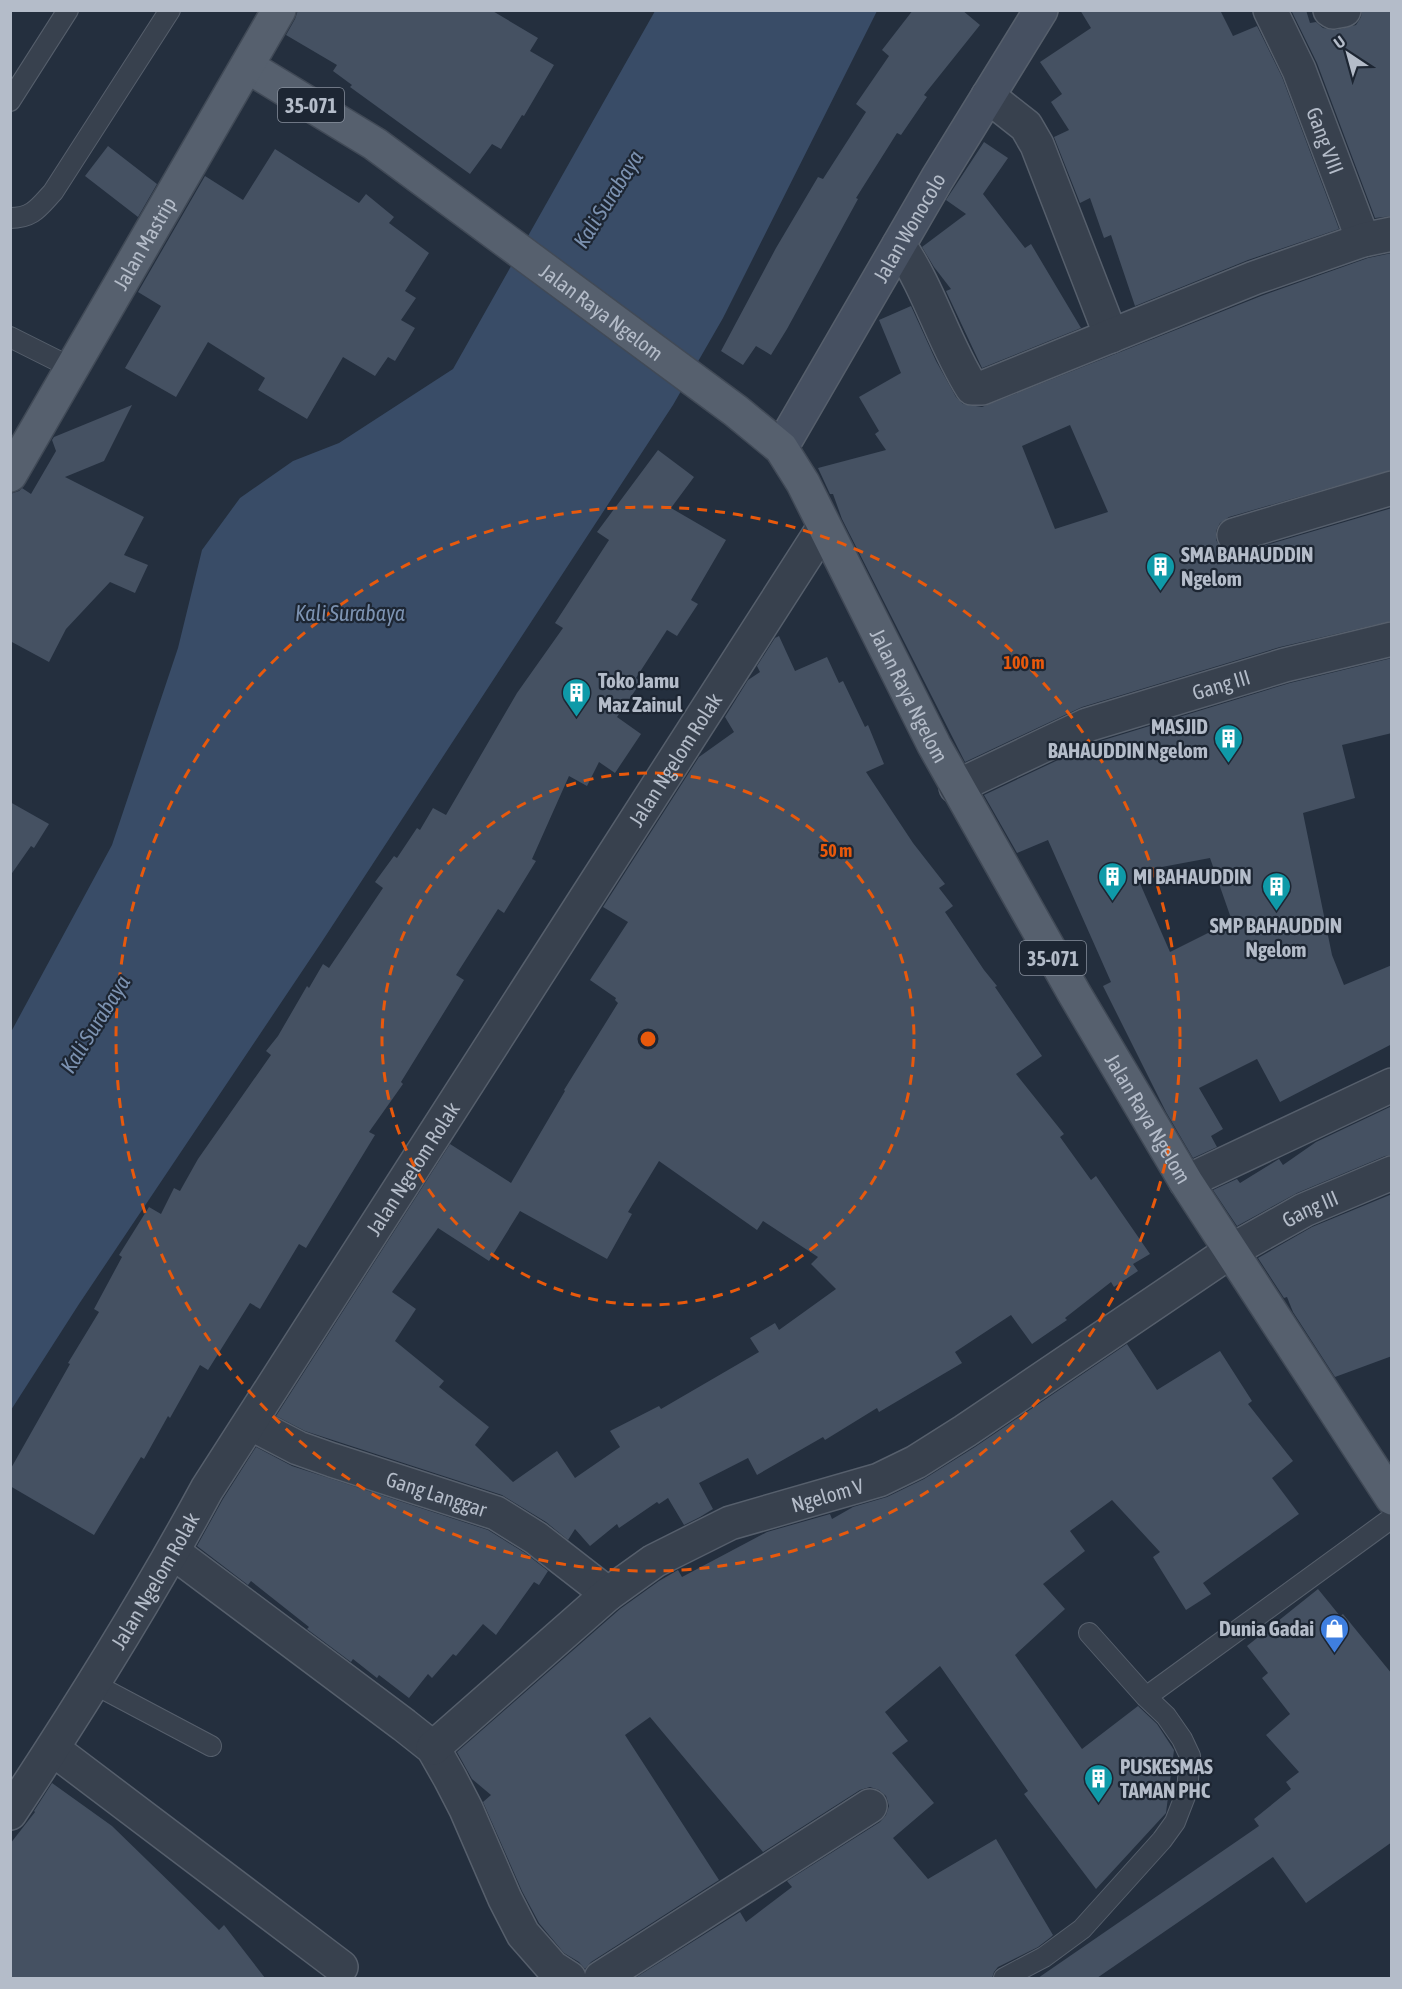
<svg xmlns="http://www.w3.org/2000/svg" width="1402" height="1989" viewBox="0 0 1402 1989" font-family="'Asap Condensed',sans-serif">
  <rect width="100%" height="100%" fill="#242f3e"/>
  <path fill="#394c67" d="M655 11H877L723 318 673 405 321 943 79 1304 11 1410V1032L112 845 178 648 202 550 240 498 293 461 339 443 453 369Z"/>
  <path fill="#455162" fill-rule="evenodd" d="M298 10H491L538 38 530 51 554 65 524 116 522 115 501 149 492 144 470 174 350 87 352 85 333 71 337 65 286 35 295 19Z
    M913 10H962L980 25 924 95 927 97 901 135 897 133 856 198 858 199 787 329 771 355 756 346 743 365 721 351 776 248 818 177 823 179 866 112 856 104 889 56 882 50Z
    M1080 10H1220L1233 36 1257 26 1282 77 1339 229 1248 260 1135 306 1111 235 1104 238 1090 198 1080 203 1054 137 1069 130 1051 102 1062 94 1040 62 1091 28Z
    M1297 10H1306L1310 23 1316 22 1323 28 1336 30 1356 25 1361 17 1362 11 1392 10V216L1375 218 1317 63 1292 12Z
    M984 142 1008 158 983 194 1025 248 1031 244 1081 328 982 368 946 291 951 289 934 267 922 247 966 214 946 200Z
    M108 146 157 184 138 217 85 176Z
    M275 149 359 203 366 194 394 217 389 223 429 253 405 291 416 298 401 320 415 328 395 361 388 357 375 376 343 357 307 419 258 390 265 378 208 342 176 397 125 368 161 306 138 292 205 176 243 200Z
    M1392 253V470L1229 517 1220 523 1216 531V540L1221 548 1229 553H1239L1392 508V621L1280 647 1082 707 965 762 842 519 833 494H830L818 468 886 450 875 434 879 431 859 397 901 373 879 320 911 306 936 361 956 397 963 404 982 407 1261 296 1368 258ZM1070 425 1108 512 1055 529 1022 446Z
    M132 405 104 461 65 477 144 517 124 555 148 565 135 593 110 582 66 629 49 662 10 641V494L19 491 22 488 31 494 56 451 52 440 54 437Z
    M658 450 694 477 671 508 726 540 691 600 698 604 677 636 667 630 636 678 641 682 617 717 641 734 615 773 599 762 587 786 569 776 532 859 536 861 504 913 498 909 456 975 464 980 401 1082 403 1084 369 1132 375 1135 306 1248 299 1244 260 1309 250 1303 208 1370 200 1365 170 1418 168 1416 144 1459 141 1457 94 1535 10 1486V1470L70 1364 68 1363 99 1312 94 1309 122 1257 119 1255 149 1207 161 1214 174 1188 180 1191 198 1159 271 1055 266 1051 278 1036 307 986 309 988 323 964 329 968 383 888 375 882 394 856 397 858 417 828 420 830 433 808 446 815 517 693 563 628 555 623 609 540 597 532Z
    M779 636 795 671 827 657 839 683 843 681 865 727 868 725 884 764 866 772 913 843 945 884 939 888 953 906 945 912 984 970 997 986 995 987 1042 1056 1016 1074 1064 1134 1060 1137 1091 1180 1096 1176 1150 1254 1133 1264 1138 1271 1114 1287 1111 1282 1065 1318 1067 1320 1032 1344 1011 1315 955 1352 962 1363 879 1412 877 1408 825 1440 823 1437 757 1475 748 1458 699 1483 713 1509 700 1517 684 1525 668 1498 659 1504 657 1502 619 1528 617 1524 590 1546 575 1529 568 1540 546 1522 502 1495 305 1431 276 1416 450 1144 511 1183 565 1091 564 1090 618 1003 615 1000 616 998 590 980 628 922 603 907 699 757 734 732 725 717 748 680 760 672 757 666 775 638ZM659 1161 757 1230 763 1221 818 1257 811 1264 836 1289 779 1330 775 1323 750 1338 759 1352 661 1409 659 1406 610 1431 620 1447 575 1478 557 1451 513 1482 475 1445 489 1427 439 1387 444 1381 395 1341 416 1309 392 1292 438 1228 489 1261 520 1211 607 1259 632 1214 628 1212Z
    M1392 658V733L1342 745 1355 798 1303 813 1332 955 1344 985 1392 965V1044L1280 1102 1257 1059 1199 1088 1223 1129 1211 1136 1217 1147 1193 1158 1166 1112 1103 986 1111 982 1048 840 1017 853 984 795 1094 743 1290 683ZM1210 858 1232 921 1170 952 1135 872Z
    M10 802 49 824 34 848 31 846 10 876Z
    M1392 1106V1155L1385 1156 1297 1193 1237 1226 1213 1190 1237 1179 1240 1183 1279 1159 1283 1165 1316 1142Z
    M1392 1194V1356L1335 1377 1293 1312 1287 1297 1284 1298 1258 1258 1312 1227Z
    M1127 1344 1157 1390 1220 1351 1252 1401 1248 1404 1293 1461 1272 1478 1299 1514 1203 1583 1211 1594 1186 1610 1153 1557 1160 1552 1112 1500 1070 1531 1085 1551 1043 1584 1065 1609 1015 1655 1082 1749 1138 1706 1157 1724 1174 1750 1166 1813 1096 1889 1024 1794 1028 1791 940 1666 885 1712 908 1741 892 1753 934 1803 893 1838 928 1879 996 1839 1053 1935 1051 1937 1038 1947 998 1967 994 1972 992 1978H635L740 1912 746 1922 792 1887 787 1881 880 1822 886 1815 889 1806 886 1796 879 1790 870 1787 860 1790 763 1852 650 1717 625 1735 719 1880 591 1962 585 1969 579 1962 564 1953 539 1923 522 1891 483 1802 491 1795 472 1779 457 1752 620 1609 659 1581 678 1570 682 1577 767 1532 830 1514 832 1519 853 1507 887 1497 924 1479 975 1447Z
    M256 1447 292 1466 488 1530 525 1553 548 1571 539 1585 534 1582 496 1635 483 1624 456 1656 453 1654 432 1678 428 1674 409 1698 379 1675 377 1678 353 1659 351 1662 307 1629 309 1627 251 1581 248 1585 197 1546 223 1499Z
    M1318 1589 1340 1616 1343 1614 1392 1674V1842L1306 1903 1273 1857 1097 1978H1038L1259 1826 1254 1819 1291 1789 1286 1782 1299 1772 1266 1735 1290 1714 1262 1678 1268 1673 1247 1646Z
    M52 1783 112 1826 219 1930 224 1925 265 1978H10V1844L35 1812 34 1811Z"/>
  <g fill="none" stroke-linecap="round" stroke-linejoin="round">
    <defs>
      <path id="lane" d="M10 101 68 10
        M10 218C33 218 39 207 53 192L170 10
        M10 337 72 368
        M94 1684 211 1746
        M1146 1697 1392 1518
        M1004 1978 1044 1957 1082 1929 1162 1840 1175 1822 1187 1791 1190 1756 1182 1739 1166 1716 1146 1697 1089 1633"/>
      <g id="street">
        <path id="s1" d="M1270 10 1299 70 1363 240"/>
        <path d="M1330 10 1333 12 1344 10"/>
        <path d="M988 96 1026 126 1037 145 1111 336"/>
        <path d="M899 245C930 290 943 342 972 388H982L1254 278 1363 240 1392 234"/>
        <path d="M1234 535 1392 488"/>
        <path id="s2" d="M956 787 1087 725 1285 665 1392 639"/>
        <path d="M1186 1182 1392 1085"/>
        <path id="s3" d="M250 1423 298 1448 332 1460 496 1513 536 1538 608 1594"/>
        <path d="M173 1552 404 1725 433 1748 450 1778 466 1809 505 1899 523 1934 552 1967 569 1978"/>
        <path id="s4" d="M433 1748 608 1594 654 1561 730 1523 879 1480 916 1462 965 1431 1231 1251 1304 1210 1392 1173"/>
        <path d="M53 1749 341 1967"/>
        <path id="s5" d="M10 1813C80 1707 147 1600 207 1489L824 527"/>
        <path d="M601 1978 870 1806"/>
      </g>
      <g id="secondary">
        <path id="s6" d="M781 448 937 179 1041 10"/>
      </g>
      <g id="primary">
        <path id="s7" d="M247 66 375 144 736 411 781 448 803 483 934 745 1074 993 1186 1182 1392 1498"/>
        <path id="s8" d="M10 475 279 10"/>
      </g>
    </defs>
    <use href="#lane" stroke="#565f6c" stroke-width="22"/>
    <use href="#street" stroke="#565f6c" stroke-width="36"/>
    <use href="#secondary" stroke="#565f6c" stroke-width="36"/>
    <use href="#primary" stroke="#414a57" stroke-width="36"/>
    <use href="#lane" stroke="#38414e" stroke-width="20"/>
    <use href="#street" stroke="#38414e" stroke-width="33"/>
    <use href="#secondary" stroke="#465061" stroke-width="33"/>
    <use href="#primary" stroke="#56606e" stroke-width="33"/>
  </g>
  <g fill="none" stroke="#e8590c" stroke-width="3" stroke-dasharray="10 8">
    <circle cx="648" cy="1039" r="266"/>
    <circle cx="648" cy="1039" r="532"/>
  </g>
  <defs>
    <symbol id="building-pin" viewBox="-11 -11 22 30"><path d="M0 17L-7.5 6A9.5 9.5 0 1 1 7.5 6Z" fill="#0f9aa8" stroke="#1d2633"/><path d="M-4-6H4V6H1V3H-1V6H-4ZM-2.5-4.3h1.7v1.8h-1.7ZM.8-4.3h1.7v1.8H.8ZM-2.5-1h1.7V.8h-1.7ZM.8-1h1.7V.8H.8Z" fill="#fff"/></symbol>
    <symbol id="shop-pin" viewBox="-11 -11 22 30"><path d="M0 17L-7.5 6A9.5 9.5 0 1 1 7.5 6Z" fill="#3f7fe0" stroke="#1d2633"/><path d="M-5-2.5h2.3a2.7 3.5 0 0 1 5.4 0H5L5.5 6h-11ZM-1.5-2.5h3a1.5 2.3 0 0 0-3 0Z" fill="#fff"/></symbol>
  </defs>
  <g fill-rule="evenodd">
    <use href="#building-pin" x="1144" y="550" width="33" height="45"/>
    <use href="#building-pin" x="560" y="676" width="33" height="45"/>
    <use href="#building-pin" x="1212" y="722" width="33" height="45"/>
    <use href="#building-pin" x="1096" y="860" width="33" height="45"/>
    <use href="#building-pin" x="1260" y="870" width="33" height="45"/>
    <use href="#shop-pin" x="1318" y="1612" width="33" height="45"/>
    <use href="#building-pin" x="1082" y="1762" width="33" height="45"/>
  </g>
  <g text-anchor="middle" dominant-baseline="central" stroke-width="4.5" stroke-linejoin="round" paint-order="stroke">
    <g fill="#1d2633" stroke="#878f9c" stroke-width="1.5">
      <rect x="278" y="88" width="66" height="34" rx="4.5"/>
      <rect x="1020" y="941" width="66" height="34" rx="4.5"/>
    </g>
    <g font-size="20" font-weight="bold" fill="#b4bcc9">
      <text x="311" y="105">35-071</text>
      <text x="1053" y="958">35-071</text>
    </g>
    <g font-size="21" fill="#b4bcc9" stroke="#1d2633">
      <text stroke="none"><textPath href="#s1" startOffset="142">Gang VIII</textPath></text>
      <text stroke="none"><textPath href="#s6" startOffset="255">Jalan Wonocolo</textPath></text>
      <text stroke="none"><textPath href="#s8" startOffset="268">Jalan Mastrip</textPath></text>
      <text stroke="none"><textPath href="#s7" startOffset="432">Jalan Raya Ngelom</textPath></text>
      <text stroke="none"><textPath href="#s2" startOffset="285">Gang III</textPath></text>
      <text stroke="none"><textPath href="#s7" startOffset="936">Jalan Raya Ngelom</textPath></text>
      <text stroke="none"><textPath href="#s5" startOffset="1246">Jalan Ngelom Rolak</textPath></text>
      <text stroke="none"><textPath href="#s7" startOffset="1422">Jalan Raya Ngelom</textPath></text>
      <text stroke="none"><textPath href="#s5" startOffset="760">Jalan Ngelom Rolak</textPath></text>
      <text stroke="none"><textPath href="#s4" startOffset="1040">Gang III</textPath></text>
      <text stroke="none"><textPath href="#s3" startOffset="200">Gang Langgar</textPath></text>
      <text stroke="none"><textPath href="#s4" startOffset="476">Ngelom V</textPath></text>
      <text stroke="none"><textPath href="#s5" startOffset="274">Jalan Ngelom Rolak</textPath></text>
    </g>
    <g font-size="21" font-weight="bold" fill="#b4bcc9" stroke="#1d2633" text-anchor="start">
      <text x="1181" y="554">SMA BAHAUDDIN<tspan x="1181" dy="24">Ngelom</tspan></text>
      <text x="598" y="680">Toko Jamu<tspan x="598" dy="24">Maz Zainul</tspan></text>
      <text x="1208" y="726" text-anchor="end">MASJID<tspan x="1208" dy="24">BAHAUDDIN Ngelom</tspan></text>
      <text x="1133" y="876">MI BAHAUDDIN</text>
      <text x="1276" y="925" text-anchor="middle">SMP BAHAUDDIN<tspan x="1276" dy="24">Ngelom</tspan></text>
      <text x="1314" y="1628" text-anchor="end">Dunia Gadai</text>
      <text x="1120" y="1766">PUSKESMAS<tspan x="1120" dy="24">TAMAN PHC</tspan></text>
    </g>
    <g font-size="22" font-style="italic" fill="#7c92b1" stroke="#1d2633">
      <text transform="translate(608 199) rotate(-58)">Kali Surabaya</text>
      <text x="350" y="613">Kali Surabaya</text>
      <text transform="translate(95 1024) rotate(-58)">Kali Surabaya</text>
    </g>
  </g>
  <circle cx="648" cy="1039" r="9" fill="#e8590c" stroke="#1d2633" stroke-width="3"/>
  <g font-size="18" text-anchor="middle" font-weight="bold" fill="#e8590c" stroke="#1d2633" stroke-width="4.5" stroke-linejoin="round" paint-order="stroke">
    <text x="1024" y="669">100 m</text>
    <text x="836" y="857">50 m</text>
  </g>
  <rect width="1402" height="1989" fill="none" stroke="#b4bcc9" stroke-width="24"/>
  <g transform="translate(1348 54) rotate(324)" stroke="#1d2633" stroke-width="4.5" paint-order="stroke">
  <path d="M0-4.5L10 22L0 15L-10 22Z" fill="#b4bcc9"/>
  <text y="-9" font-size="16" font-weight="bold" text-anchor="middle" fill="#b4bcc9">U</text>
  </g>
</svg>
